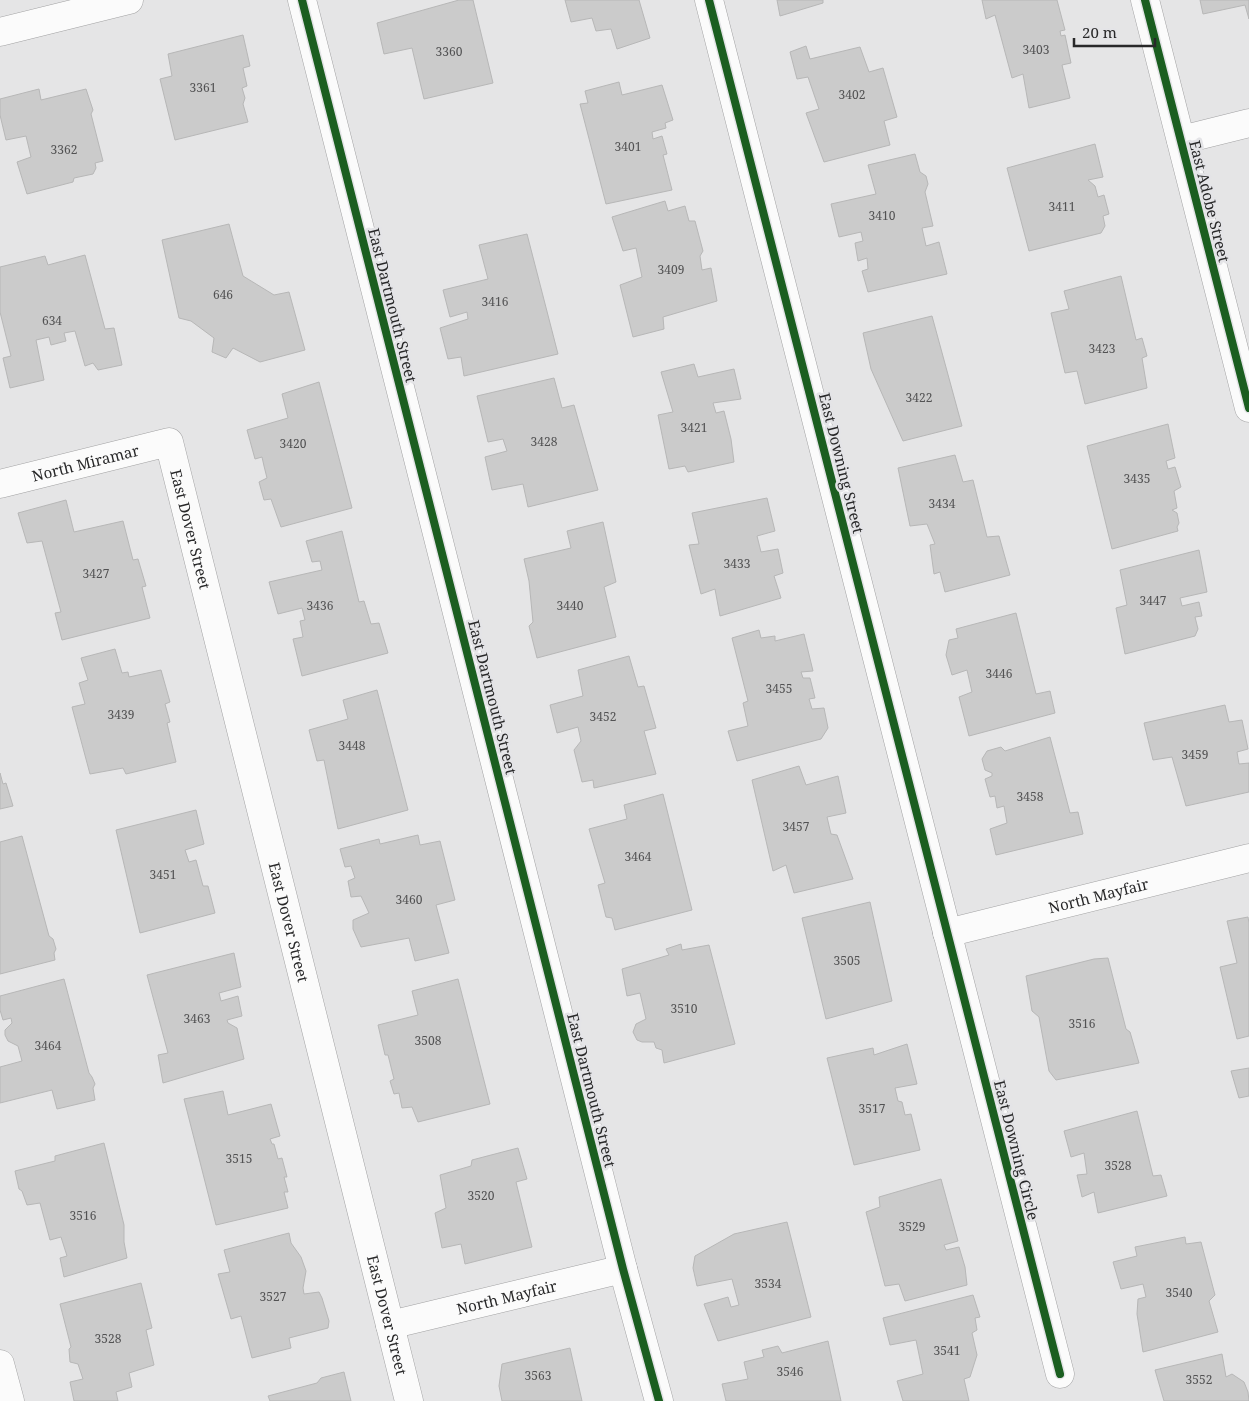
<svg xmlns="http://www.w3.org/2000/svg" width="1249" height="1401" viewBox="0 0 1249 1401" font-family="'Noto Serif',serif">
  <rect width="100%" height="100%" fill="#e5e5e6"/>
  <path fill="#cbcbcb" stroke="#b7b7b7" d="M459 0H473L493 83 424 99 412 48 384 54 377 23Z
    M565 0H639L650 38 617 49 611 29 596 31 592 18 571 22Z
    M777 0H823V3L780 16Z
    M982 0H1057L1065 30 1060 31 1061 36 1065 35 1071 63 1062 65 1070 98 1029 108 1023 74 1012 78 995 15 986 19Z
    M1200 0H1249V19L1245 5 1203 14Z
    M243 35 250 66 243 68 247 86 242 88 245 98 243 104 248 122 175 140 160 79 172 76 168 54Z
    M806 46 810 59 860 47 869 72 883 68 897 117 884 121 890 145 824 162 806 113 819 109 808 77 797 79 790 52Z
    M619 82 622 95 662 85 673 120 665 123 666 128 652 132 653 139 662 136 667 154 663 155 672 190 606 204 580 104 588 103 585 91Z
    M39 89 41 100 86 89 93 110 91 114 103 161 95 163 96 168 93 174 74 178 73 182 27 194 17 162 31 157 26 136 6 140 0 115V99Z
    M1095 144 1103 177 1088 180 1095 186 1098 197 1104 195 1109 214 1103 216 1105 226 1101 233 1029 251 1007 168Z
    M915 154 920 172 926 176 928 184 925 192 933 226 922 228 926 246 939 242 947 274 868 292 862 271 868 269 867 258 858 261 855 243 863 241 861 232 839 237 831 204 876 194 868 165Z
    M665 201 668 211 685 206 689 221H695L703 251 700 256 702 270 711 268 717 301 663 317 664 329 633 337 620 285 642 277 636 248 623 251 612 217Z
    M229 224 243 276 274 295 289 292 305 350 260 362 233 348 226 358 212 352 214 338 191 321 179 318 162 240Z
    M527 234 558 354 464 376 461 357 448 359 440 328 468 319 467 312 450 317 443 290 488 279 479 245Z
    M85 255 105 329 114 328 122 365 98 370 93 363 85 366 75 331 64 333 66 341 51 345 49 337 36 340 44 380 10 388 3 358 11 356 0 312V267L45 256 48 265Z
    M1121 276 1136 340 1142 338 1147 356 1142 358 1147 388 1085 404 1077 371 1065 373 1051 313 1069 309 1064 291Z
    M932 316 962 426 903 441 871 369 863 333Z
    M694 364 698 377 734 369 741 399 713 403 716 413 724 411 731 439 734 462 688 472 685 466 669 469 658 415 673 412 661 372Z
    M554 378 562 408 574 405 598 490 528 507 523 484 492 490 485 457 507 451 503 439 488 442 477 396Z
    M319 382 352 508 281 527 271 499 264 500 259 482 267 478 264 466 262 457 255 459 247 430 288 418 282 394Z
    M1168 424 1175 458 1166 461 1168 469 1175 467 1181 487 1174 491 1177 508 1172 510 1177 513 1179 523 1177 527 1178 531 1112 549 1087 446Z
    M955 455 963 482 973 480 987 537 999 536 1010 575 945 592 940 572 934 574 930 545 935 544 927 524 910 526 898 468Z
    M767 498 775 531 757 536 761 552 778 549 783 573 774 576 781 598 720 616 715 589 701 594 689 545 699 544 692 513Z
    M66 500 74 532 123 521 133 560 138 559 146 586 142 587 150 618 62 640 55 613 61 612 42 541 27 543 18 513Z
    M603 522 616 582 604 587 616 637 537 658 529 626 533 622 529 581 524 559 571 548 567 531Z
    M342 531 359 602 364 601 371 624 379 623 388 653 302 676 293 639 303 637 300 621 305 620 302 608 278 614 269 582 322 570 320 561 312 562 306 541Z
    M1199 550 1207 592 1180 598 1182 606 1199 602 1202 616 1195 617 1198 629 1195 636 1125 654 1116 608 1127 605 1120 570Z
    M1016 613 1036 694 1050 691 1055 713 969 736 959 697 972 692 967 670 952 675 946 655 949 640 958 638 956 629Z
    M759 630 761 638 775 636V641L804 634 813 671 801 672 803 678H810L815 698 809 699 812 709 824 708 828 728 821 739 737 761 728 731 748 726 743 703 748 701 732 638Z
    M115 649 122 673 128 672 129 677 161 670 170 702 165 704 170 722 167 723 176 762 126 774 123 768 90 774 72 707 85 704 79 683 88 680 81 658Z
    M629 656 638 687 644 686 656 728 644 731 656 774 594 788 593 780 582 782 574 750 581 741 578 727 557 733 550 705 583 696 578 670Z
    M377 690 408 810 338 829 324 760 317 761 309 730 348 719 343 700Z
    M1225 705 1229 722 1242 720 1248 749 1237 752 1239 764 1249 763V792L1186 806 1172 757 1153 760 1144 723Z
    M1050 737 1070 813 1078 812 1083 834 996 855 990 829 1007 823 1004 806 997 808 995 796 990 797 985 779 992 776V773L985 770 982 759 987 751 1001 747 1005 751Z
    M799 766 806 785 838 776 846 813 827 817 831 834 837 835 853 879 794 893 786 865 773 871 752 780Z
    M0 773 3 784 6 783 13 806 0 809Z
    M663 794 692 910 615 930 612 918 606 917 598 885 605 883 589 829 627 819 624 805Z
    M196 810 204 844 185 850 189 862 196 860 203 886H208L215 913 140 933 116 830Z
    M418 835 420 845 440 841 455 900 436 905 449 953 415 961 409 938 361 947 353 929V920L369 913 361 896 351 897 348 881 355 878 351 866 345 867 340 849 379 839 380 844Z
    M22 836 49 936 53 939 56 949 54 953 55 960 0 974V842Z
    M870 902 892 1001 826 1019 802 918Z
    M1248 917 1249 923V1036L1237 1039 1220 967 1237 963 1227 921Z
    M681 944 682 950 709 945 735 1044 664 1063 662 1050 656 1048 654 1042H642L637 1040 633 1032 636 1024 646 1019 640 993 627 996 622 969 669 955 666 949Z
    M234 953 241 987 219 993 221 1001 238 996 242 1016 227 1020 228 1023 237 1028 244 1059 163 1083 158 1055 168 1053 147 975Z
    M1108 958 1126 1029 1130 1032 1139 1063 1056 1080 1049 1071 1039 1017 1032 1011 1026 976 1094 959Z
    M64 979 89 1073 92 1077 95 1084 93 1088 95 1100 57 1109 52 1090 0 1103V1067L22 1061 18 1046 8 1041 5 1035V1030L12 1023 11 1018 3 1020 0 1010V996Z
    M458 979 490 1104 418 1122 412 1107 402 1108 399 1093 394 1094 390 1081 394 1079 388 1055H385L378 1025 418 1015 412 991Z
    M907 1044 917 1084 895 1088 898 1101 902 1102 905 1115 911 1114 920 1150 854 1165 827 1058 873 1048 874 1055Z
    M1249 1068V1096L1239 1098 1231 1071Z
    M223 1091 228 1115 271 1104 280 1136 270 1139 272 1144H274L278 1159 282 1158 287 1177H284L288 1192H284L288 1208 216 1225 184 1099Z
    M1137 1111 1153 1176 1161 1175 1167 1196 1098 1213 1094 1192 1082 1197 1077 1175 1087 1174 1084 1153 1071 1157 1064 1131Z
    M104 1143 124 1225V1242L127 1258 64 1277 60 1258 67 1256 61 1237 50 1240 40 1203 27 1205 22 1191 19 1189 15 1171 55 1161V1156Z
    M518 1148 527 1179 516 1182 532 1247 465 1264 461 1244 442 1248 435 1213 446 1208 440 1175 471 1166 472 1160Z
    M941 1179 958 1241 944 1245 946 1250 959 1247 965 1267 967 1285 905 1301 899 1284 885 1286 866 1212 880 1207 879 1197Z
    M787 1222 811 1317 718 1341 704 1304 728 1297 731 1307 739 1305 732 1279 697 1286 693 1268 695 1256 734 1234Z
    M289 1233 291 1243 301 1257 306 1271 303 1288 304 1294 319 1292 322 1298 329 1321 328 1328 289 1338 291 1348 252 1358 241 1316 231 1319 218 1274 230 1272 224 1250Z
    M1185 1237 1186 1244 1201 1242 1215 1295 1209 1301 1218 1332 1143 1352 1137 1314 1138 1299 1146 1297 1143 1284 1121 1289 1113 1262 1137 1256 1135 1247Z
    M141 1283 152 1328 146 1330 154 1365 129 1373 132 1387 116 1392 118 1401H74L70 1382 83 1379 78 1364 70 1362 69 1349 71 1347 60 1304Z
    M973 1295 980 1317 975 1318 977 1330 972 1333 977 1355 970 1377 964 1379 969 1401H903L897 1381 923 1374 916 1340 890 1345 883 1318Z
    M828 1341 841 1401H726L722 1384 748 1379 744 1362 764 1357 762 1350 778 1346 782 1353Z
    M570 1348 582 1401H502L499 1386 502 1364Z
    M1222 1354 1226 1377 1232 1374 1244 1382 1248 1392 1249 1401H1164L1155 1370Z
    M344 1372 351 1401H270L268 1396 317 1383 321 1378Z"/>
  <g fill="none" stroke-linecap="round" stroke-linejoin="round">
    <defs>
      <g id="minor">
        <path d="M302 0 623 1269 659 1401"/>
        <path d="M709 0 1060 1374"/>
        <path d="M1145 0 1249 408"/>
        <path d="M0 32 129 0"/>
        <path d="M1181 140 1249 123"/>
        <path id="s1" d="M0 484 169 442 409 1401"/>
        <path id="s2" d="M947 933 1249 858"/>
        <path id="s3" d="M390 1325 623 1269"/>
        <path d="M0 1364 10 1401"/>
      </g>
    </defs>
    <use href="#minor" stroke="#a2a2a3" stroke-width="29"/>
    <use href="#minor" stroke="#fbfbfb" stroke-width="28"/>
    <defs>
      <path id="cycleway" d="M302 0 623 1269 659 1401
        M709 0 1060 1374
        M1145 0 1249 408"/>
    </defs>
    <use href="#cycleway" stroke="#e4e4e7" stroke-width="11"/>
    <use href="#cycleway" stroke="#1b5e20" stroke-width="8"/>
  </g>
  <g text-anchor="middle" dominant-baseline="central" stroke-width="5" stroke-linejoin="round" paint-order="stroke">
    <g font-size="12" fill="#525253">
      <text x="1036" y="49">3403</text>
      <text x="449" y="51">3360</text>
      <text x="203" y="87">3361</text>
      <text x="852" y="94">3402</text>
      <text x="628" y="146">3401</text>
      <text x="64" y="149">3362</text>
      <text x="1062" y="206">3411</text>
      <text x="882" y="215">3410</text>
      <text x="671" y="269">3409</text>
      <text x="223" y="294">646</text>
      <text x="495" y="301">3416</text>
      <text x="52" y="320">634</text>
      <text x="1102" y="348">3423</text>
      <text x="919" y="397">3422</text>
      <text x="694" y="427">3421</text>
      <text x="544" y="441">3428</text>
      <text x="293" y="443">3420</text>
      <text x="1137" y="478">3435</text>
      <text x="942" y="503">3434</text>
      <text x="737" y="563">3433</text>
      <text x="96" y="573">3427</text>
      <text x="1153" y="600">3447</text>
      <text x="320" y="605">3436</text>
      <text x="570" y="605">3440</text>
      <text x="999" y="673">3446</text>
      <text x="779" y="688">3455</text>
      <text x="121" y="714">3439</text>
      <text x="603" y="716">3452</text>
      <text x="352" y="745">3448</text>
      <text x="1195" y="754">3459</text>
      <text x="1030" y="796">3458</text>
      <text x="796" y="826">3457</text>
      <text x="638" y="856">3464</text>
      <text x="163" y="874">3451</text>
      <text x="409" y="899">3460</text>
      <text x="847" y="960">3505</text>
      <text x="684" y="1008">3510</text>
      <text x="197" y="1018">3463</text>
      <text x="1082" y="1023">3516</text>
      <text x="428" y="1040">3508</text>
      <text x="48" y="1045">3464</text>
      <text x="872" y="1108">3517</text>
      <text x="239" y="1158">3515</text>
      <text x="1118" y="1165">3528</text>
      <text x="481" y="1195">3520</text>
      <text x="83" y="1215">3516</text>
      <text x="912" y="1226">3529</text>
      <text x="768" y="1283">3534</text>
      <text x="1179" y="1292">3540</text>
      <text x="273" y="1296">3527</text>
      <text x="108" y="1338">3528</text>
      <text x="947" y="1350">3541</text>
      <text x="790" y="1371">3546</text>
      <text x="538" y="1375">3563</text>
      <text x="1199" y="1379">3552</text>
    </g>
    <g font-size="15" fill="#282829" stroke="#e4e4e7">
      <text transform="translate(1210 201) rotate(76)">East Adobe Street</text>
      <text transform="translate(393 305) rotate(76)">East Dartmouth Street</text>
      <text stroke="none"><textPath href="#s1" startOffset="88">North Miramar</textPath></text>
      <text transform="translate(842 463) rotate(76)">East Downing Street</text>
      <text stroke="none"><textPath href="#s1" startOffset="264">East Dover Street</textPath></text>
      <text transform="translate(493 697) rotate(76)">East Dartmouth Street</text>
      <text stroke="none"><textPath href="#s2" startOffset="156">North Mayfair</textPath></text>
      <text stroke="none"><textPath href="#s1" startOffset="669">East Dover Street</textPath></text>
      <text transform="translate(592 1090) rotate(76)">East Dartmouth Street</text>
      <text transform="translate(1017 1150) rotate(76)">East Downing Circle</text>
      <text stroke="none"><textPath href="#s3" startOffset="120">North Mayfair</textPath></text>
      <text stroke="none"><textPath href="#s1" startOffset="1074">East Dover Street</textPath></text>
    </g>
  </g>
  <path d="M1074 38v8h81v-8" fill="none" stroke="#282829" stroke-width="2.5"/>
  <text x="1082" y="38" font-size="15" fill="#282829" stroke="#e4e4e7" stroke-width="4" paint-order="stroke">20 m</text>
</svg>
